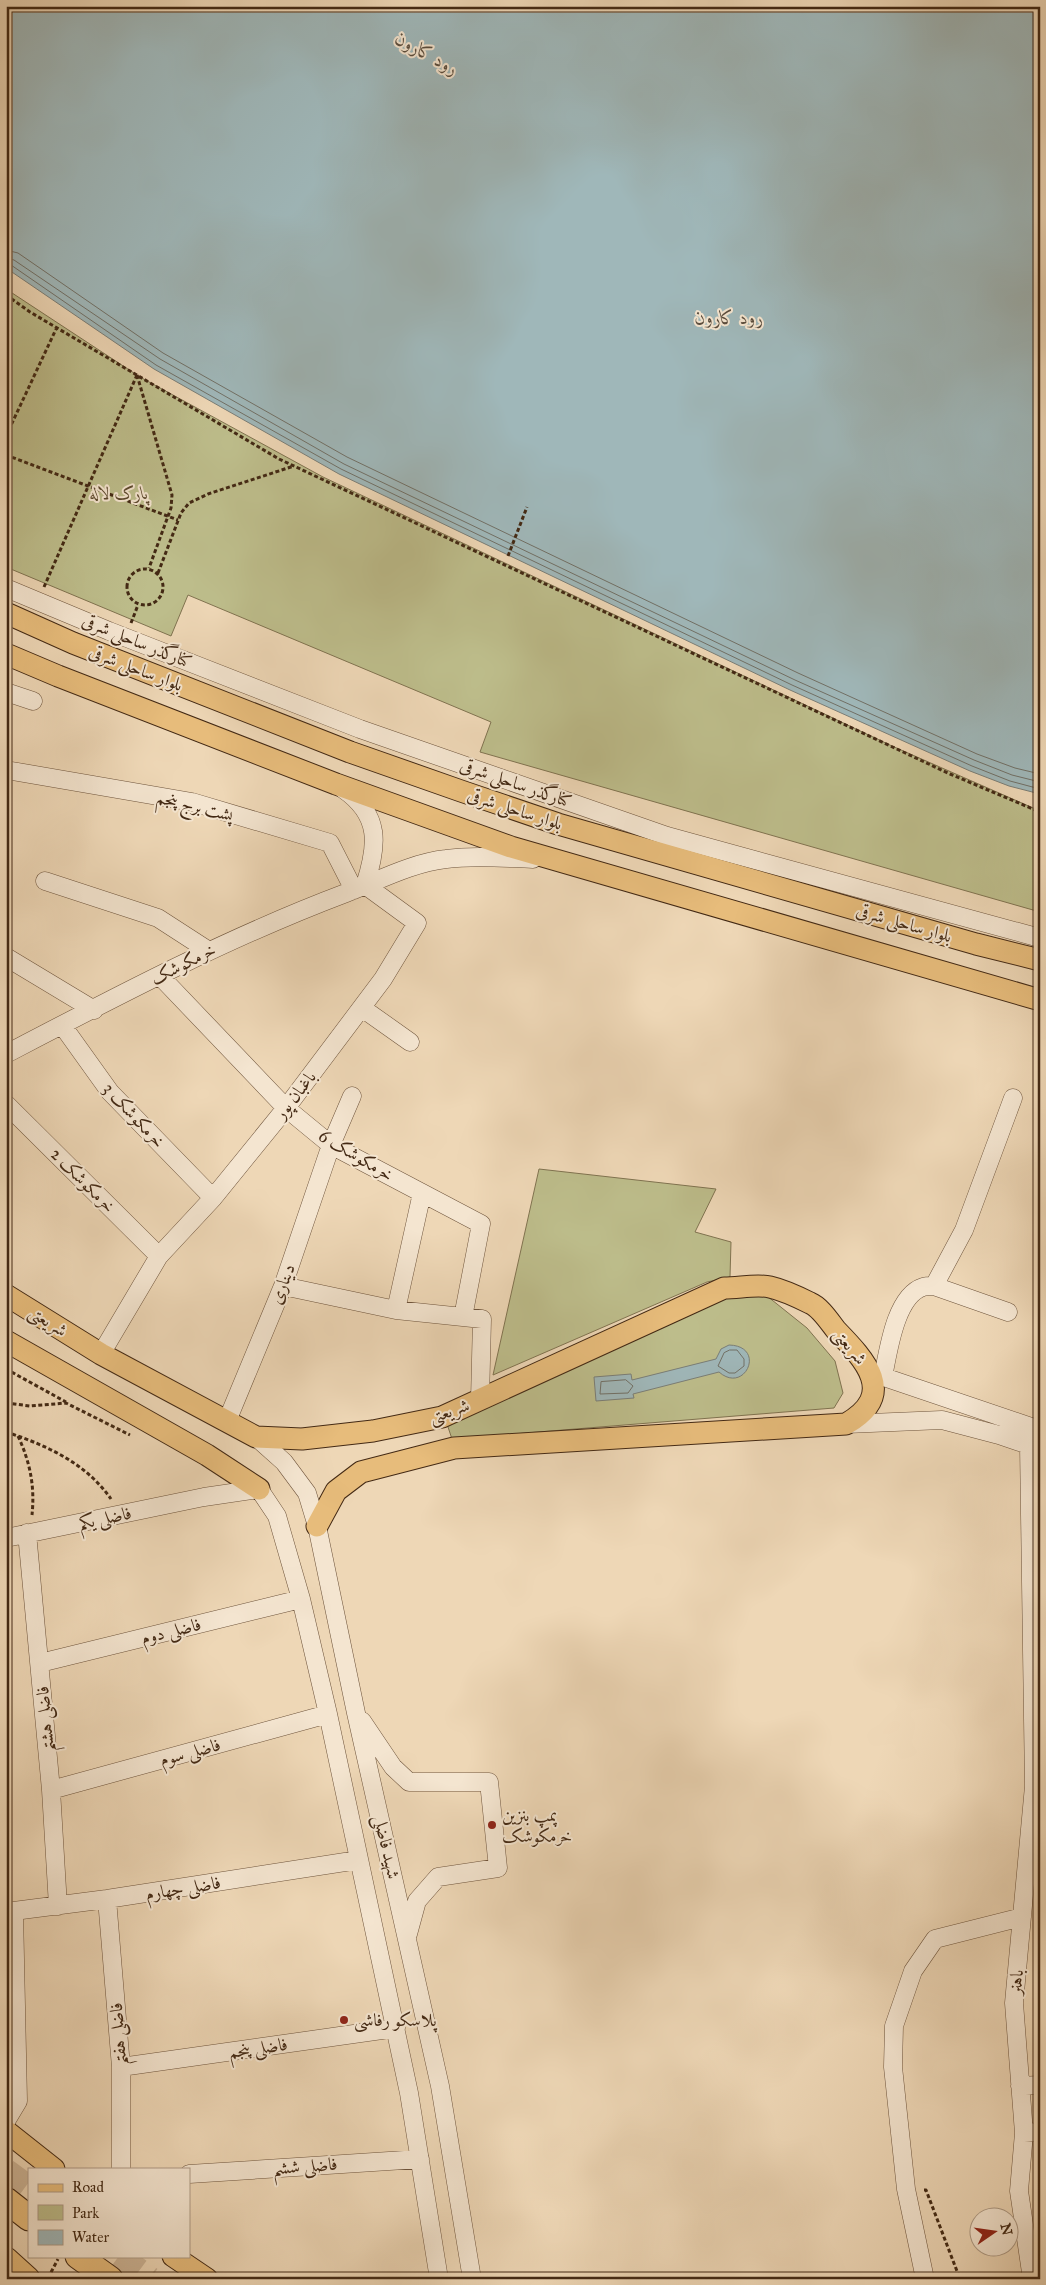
<svg xmlns="http://www.w3.org/2000/svg" width="1046" height="2285" viewBox="0 0 1046 2285" font-family="'IM FELL Great Primer',Amiri,serif">
  <rect width="100%" height="100%" fill="#eed7b6"/>
  <filter id="stains"><feTurbulence type="fractalNoise" baseFrequency=".004" numOctaves="4"/><feColorMatrix values="0 0 0 0 .2 0 0 0 0 .09 0 0 0 0 .02 0 0 0 .5 -.17"/></filter>
  <radialGradient id="worn" r=".72"><stop offset=".6" stop-color="#630" stop-opacity="0"/><stop offset="1" stop-color="#630" stop-opacity=".3"/></radialGradient>
  <path fill="#bdbd8b" stroke="#807350" d="M6 289 140 377 323 477 892 746 1040 811V912L480 752 491 722 188 595 171 636 6 567Z
    M539 1169 716 1189 695 1232 731 1242 730 1277 707 1282 493 1375Z
    M767 1296 807 1328 835 1361 843 1393 834 1408 452 1439 447 1424 724 1297Z"/>
  <path fill="#9fb7b9" stroke="#7a7e77" d="M6 6H1040V794L1009 786 970 771 790 690 339 474 154 369 6 268Z
    M729 1345C767 1346 745 1395 719 1372L633 1394 634 1398 596 1401 594 1377 631 1374 632 1380 716 1359 721 1349Z"/>
  <g fill="none" stroke-linecap="round" stroke-linejoin="round">
    <path stroke="#717066" stroke-width="1" d="M6 250 18 253 163 353 347 457 798 673 977 754 1015 768 1040 774
      M6 258 14 260 160 359 344 464 795 680 974 760 1012 775 1040 782
      M6 264 11 265 156 365 341 469 792 685 972 766 1010 781 1040 789
      M730 1350H737L744 1359V1366L735 1373H729L718 1366 724 1353Z
      M626 1380 633 1386 628 1393 600 1394 601 1382Z"/>
    <path stroke="#ccb496" stroke-width="25" stroke-dasharray="25 12" stroke-linecap="butt" d="M6 2171 29 2188
      M119 2256 150 2279"/>
    <defs>
      <path id="minor" d="M6 588 109 631 360 729 667 836 1040 938
        M6 692 33 701
        M6 770 192 802 330 843 354 890
        M343 789C381 815 378 845 365 885
        M45 881 158 918 209 951
        M6 957 94 1010
        M160 976 286 1108 331 1145 481 1224 463 1317
        M362 1008 410 1042
        M62 1025 110 1092 213 1198
        M6 1054C117 996 229 937 346 893 378 881 411 863 446 859 475 855 504 858 533 859
        M6 1104 159 1256
        M283 1286 396 1310 482 1319 480 1400
        M934 1286 1008 1312
        M396 1310 422 1193
        M101 1354 159 1256 213 1198 286 1108 383 979 417 923 365 885
        M872 1373 1040 1430
        M883 1377C888 1353 895 1296 923 1287 926 1286 931 1286 934 1286L964 1230 1013 1098
        M227 1421 283 1286 331 1145 352 1096
        M846 1424 942 1420 999 1435 1040 1449
        M256 1437 284 1462 307 1493 317 1526 356 1713 440 2086 472 2279
        M1029 1445 1034 1786 1014 2003 1024 2133 1019 2191 1032 2279
        M27 1533 51 1790 58 1906
        M6 1538 204 1497 259 1489 277 1516 301 1599 328 1714 409 2093 439 2279
        M40 1663 301 1599
        M362 1721 393 1767 409 1782H489L498 1868 438 1877 417 1901 408 1934
        M51 1790 328 1714
        M107 1899 121 2067V2169
        M6 1912 107 1899 358 1860
        M121 2067 396 2028
        M1020 2086 1040 2085
        M6 2121 18 2101 14 1912
        M1024 2133 1040 2132
        M189 2174 420 2159
        M925 2279 906 2189 893 2067 894 2026 913 1971 935 1939 1022 1917"/>
      <path id="major" d="M6 613 73 643 350 752 461 791 558 824 976 944 1040 960
        M6 654 58 676 336 784 511 847 1040 1000
        M6 1295 101 1354 256 1437 302 1439 373 1431 442 1417 724 1288C739 1288 757 1284 770 1287 783 1290 798 1297 810 1303 820 1307 829 1321 836 1330 865 1360 898 1394 846 1424L454 1448 361 1472 336 1491 317 1526
        M6 1341 207 1455 259 1489
        M6 2131 54 2169
        M173 2256 207 2279"/>
      <path id="highway" d="M6 2200 29 2218
        M78 2256 110 2279
        M6 2260 27 2279"/>
    </defs>
    <use href="#minor" stroke="#6e543c" stroke-width="19"/>
    <use href="#major" stroke="#432914" stroke-width="23"/>
    <use href="#highway" stroke="#432914" stroke-width="27"/>
    <path stroke="#432914" stroke-width="3" stroke-dasharray="4 2.5" stroke-linecap="butt" d="M6 295 30 312 279 459 950 774 1040 812
      M137 375 172 495 171 508 149 568
      M6 436 57 327
      M6 455 178 520
      M508 556 527 507
      M127 587a18 18 0 1 1 36 0a18 18 0 1 1-36 0Z
      M158 573 181 513 189 503 208 494 294 466
      M44 587 137 375
      M131 623 138 605
      M6 1369 66 1402
      M6 1403 30 1406 66 1403 130 1435
      M6 1432C46 1445 86 1463 111 1499
      M18 1436C30 1462 35 1486 32 1515
      M924 2190H926L960 2279
      M48 2278 58 2259"/>
    <use href="#minor" stroke="#f4e5d0" stroke-width="18"/>
    <use href="#major" stroke="#e7bc7b" stroke-width="21"/>
    <use href="#highway" stroke="#e7bc7b" stroke-width="25"/>
  </g>
  <g fill="#8f2418" stroke="#f4e5d0" stroke-width="2">
    <circle cx="492" cy="1825" r="5"/>
    <circle cx="344" cy="2020" r="5"/>
  </g>
  <g text-anchor="middle" dominant-baseline="central" stroke-width="4" stroke-linejoin="round" paint-order="stroke">
    <g font-size="18" font-style="italic" fill="#5b472c" stroke="#f4e5d0">
      <text x="119" y="493">پارک لاله</text>
    </g>
    <g font-size="18" fill="#432914" stroke="#f4e5d0">
      <text transform="translate(137 641) rotate(22)">کنارگذر ساحلی شرقی</text>
      <text transform="translate(136 668) rotate(21)">بلوار ساحلی شرقی</text>
      <text transform="translate(516 783) rotate(19)">کنارگذر ساحلی شرقی</text>
      <text transform="translate(195 806) rotate(14)">پشت برج پنجم</text>
      <text transform="translate(515 809) rotate(18)">بلوار ساحلی شرقی</text>
      <text transform="translate(904 923) rotate(16)">بلوار ساحلی شرقی</text>
      <text transform="translate(183 964) rotate(-27)">خرمکوشک</text>
      <text transform="translate(295 1095) rotate(-52)">باغبان پور</text>
      <text transform="translate(134 1115) rotate(47)">خرمکوشک 3</text>
      <text transform="translate(356 1155) rotate(31)">خرمکوشک 6</text>
      <text transform="translate(83 1180) rotate(45)">خرمکوشک 2</text>
      <text transform="translate(282 1284) rotate(-69)">دیناری</text>
      <text transform="translate(48 1321) rotate(32)">شریعتی</text>
      <text transform="translate(850 1346) rotate(50)">شریعتی</text>
      <text transform="translate(449 1411) rotate(-20)">شریعتی</text>
      <text transform="translate(105 1518) rotate(-12)">فاضلی یکم</text>
      <text transform="translate(171 1631) rotate(-14)">فاضلی دوم</text>
      <text transform="translate(45 1719) rotate(-95)">فاضلی هشتم</text>
      <text transform="translate(190 1752) rotate(-15)">فاضلی سوم</text>
      <text transform="translate(387 1847) rotate(77)">شهید فاضلی</text>
      <text transform="translate(183 1888) rotate(-9)">فاضلی چهارم</text>
      <text transform="translate(1016 1982) rotate(-85)">باهنر</text>
      <text transform="translate(118 2034) rotate(-94)">فاضلی هفتم</text>
      <text transform="translate(258 2048) rotate(-8)">فاضلی پنجم</text>
      <text transform="translate(305 2166) rotate(-4)">فاضلی ششم</text>
    </g>
    <g font-size="18" fill="#432914" stroke="#f4e5d0" text-anchor="start">
      <text x="502" y="1815">پمپ بنزین<tspan x="502" dy="21">خرمکوشک</tspan></text>
      <text x="354" y="2020">پلاسکو رفاشی</text>
    </g>
    <g font-size="19" font-style="italic" fill="#5a4c3d" stroke="#f4e5d0">
      <text transform="translate(427 53) rotate(29)">رود کارون</text>
      <text x="729" y="317">رود کارون</text>
    </g>
  </g>
  <rect width="1046" height="2285" fill="none" stroke="#eed7b6" stroke-width="25"/>
  <rect x="8" y="8" width="1031" height="2270" fill="none" stroke="#432914" stroke-width="2.5"/>
  <rect x="12" y="12" width="1021" height="2260" fill="none" stroke="#432914"/>
  <rect x="28" y="2168" width="162" height="90" fill="#f4e5d0" stroke="#ad9a85"/>
  <rect x="38" y="2184" width="25" height="8" fill="#e7bc7b" stroke="#ad9a85"/>
  <text x="72" y="2192" font-size="15" fill="#432914">Road</text>
  <rect x="38" y="2205" width="25" height="15" fill="#bdbd8b" stroke="#ad9a85"/>
  <text x="72" y="2218" font-size="15" fill="#432914">Park</text>
  <rect x="38" y="2230" width="25" height="15" fill="#9fb7b9" stroke="#ad9a85"/>
  <text x="72" y="2242" font-size="15" fill="#432914">Water</text>
  <g transform="translate(994 2232) rotate(77)"><circle r="24" fill="#f4e5d0" stroke="#ad9a85"/>
  <path d="M0-4L9 19L0 12L-9 19Z" fill="#8f2418"/>
  <text y="-8" font-size="14" font-weight="bold" text-anchor="middle" fill="#432914">N</text>
  </g>
  <rect width="100%" height="100%" filter="url(#stains)"/>
  <rect width="100%" height="100%" fill="url(#worn)"/>
</svg>
